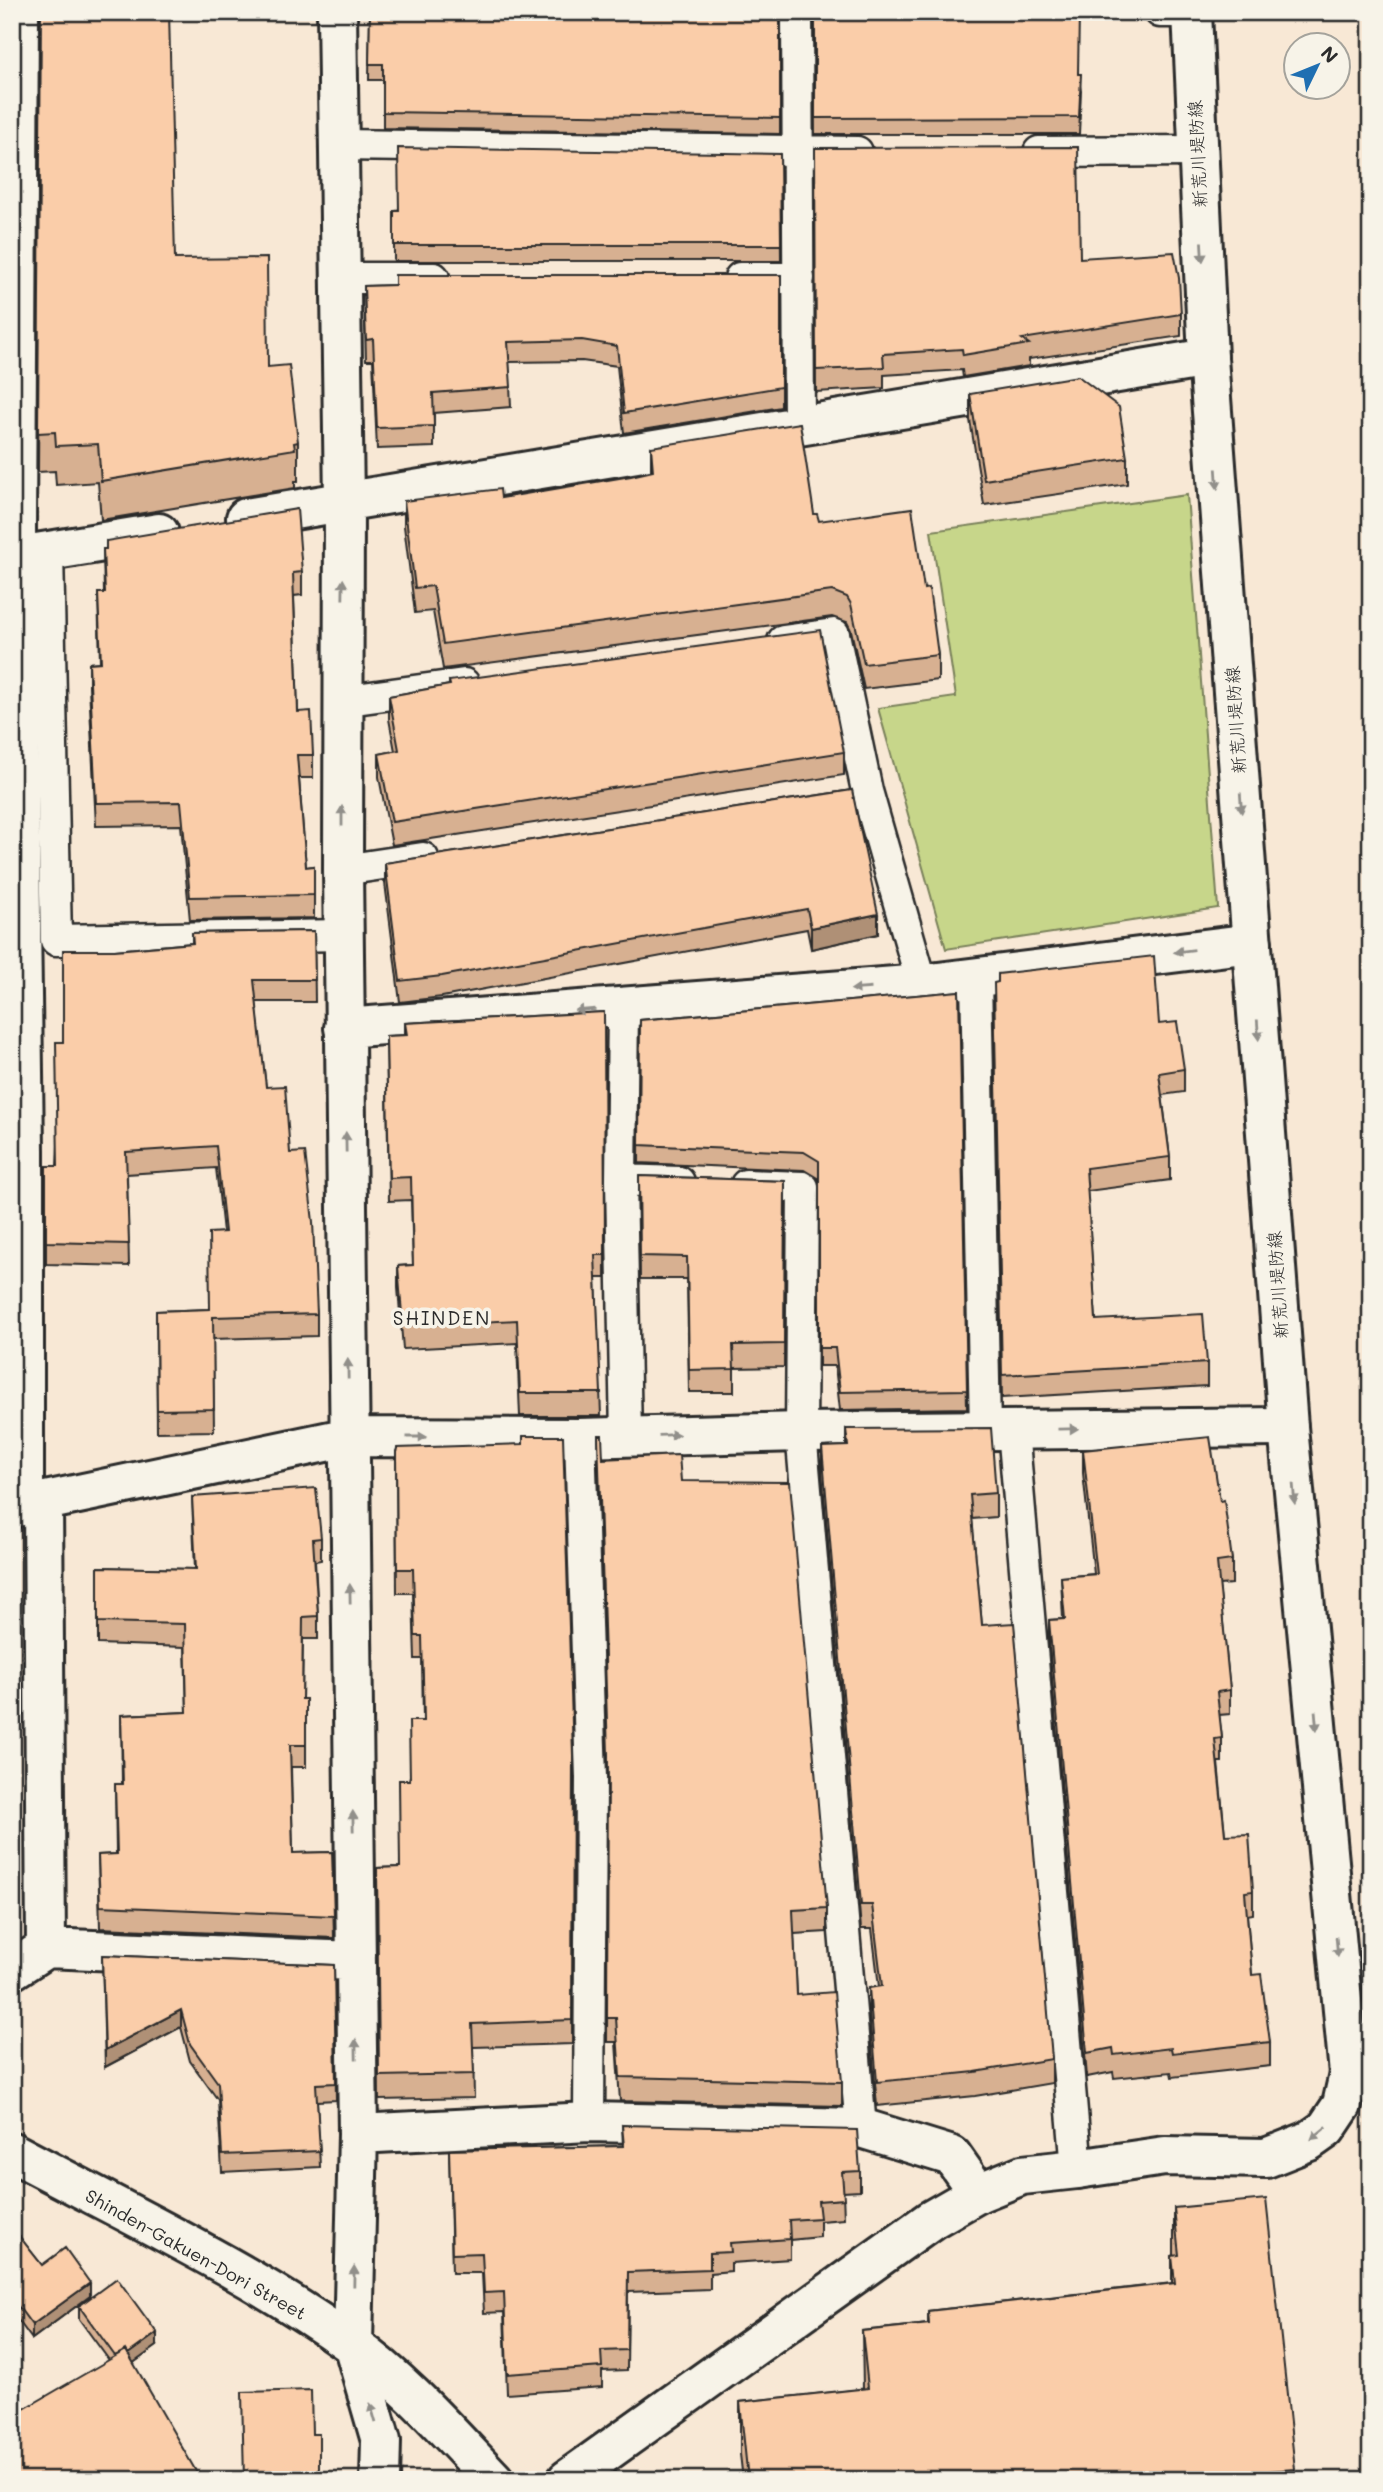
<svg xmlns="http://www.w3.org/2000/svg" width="1383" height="2492" viewBox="0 0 1383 2492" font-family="Mali,'Klee One',sans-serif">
  <rect width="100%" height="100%" fill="#f8e8d5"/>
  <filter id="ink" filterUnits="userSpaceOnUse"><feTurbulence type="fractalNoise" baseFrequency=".0143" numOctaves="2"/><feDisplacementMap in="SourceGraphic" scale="14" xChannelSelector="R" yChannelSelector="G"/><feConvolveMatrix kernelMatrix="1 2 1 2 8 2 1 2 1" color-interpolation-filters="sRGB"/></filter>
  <g filter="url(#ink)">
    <path fill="#c7d68a" stroke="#79805a" stroke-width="2" d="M1187 495 1218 908 946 949 878 708 956 697 931 531Z"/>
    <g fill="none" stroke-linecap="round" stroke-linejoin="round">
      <defs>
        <path id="service" d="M797 12 799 428
          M1160 12H1192
          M339 145 857 152
          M1039 152 1197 151
          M339 278H434
          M740 278H799
          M48 551 56 940 343 935
          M783 641 834 634 867 791 922 984
          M341 701 464 684
          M343 870 423 858
          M976 977 985 1430
          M623 1007 621 1180 626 1436
          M621 1180 679 1182
          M746 1185 803 1187 801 1432 861 2128
          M1013 1430 1077 2169
          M580 1438 591 1778 589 2122"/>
        <path id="pedestrian" d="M19 12 16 528 24 1150V1506"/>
        <path id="minor" d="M337 12 344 502 343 870 358 2134 353 2344
          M246 518 1208 358
          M12 557 159 533
          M344 1028 922 984 1252 943
          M43 1501 46 1948 354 1961
          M12 1508 349 1437 580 1438 801 1432 1288 1427
          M12 1970 46 1948
          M358 2134 589 2122 861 2128 952 2156 978 2193
          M1077 2169 1165 2156 1266 2158 1309 2141 1326 2129 1342 2105 1349 2074"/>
        <path id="tertiary" d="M1192 12 1208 358 1288 1427 1349 2074
          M12 2152C126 2213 246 2269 351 2344 403 2380 450 2434 494 2480
          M353 2344 381 2441 380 2480
          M567 2480 931 2220 978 2193 1022 2175 1077 2169"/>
      </defs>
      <use href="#service" stroke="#2b2b2b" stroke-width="35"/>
      <use href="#pedestrian" stroke="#2b2b2b" stroke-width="44"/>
      <use href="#minor" stroke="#2b2b2b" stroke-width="44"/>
      <use href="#tertiary" stroke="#2b2b2b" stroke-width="44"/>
      <use href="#service" stroke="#f7f3e8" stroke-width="30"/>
      <use href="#pedestrian" stroke="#f7f3e8" stroke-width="38"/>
      <use href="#minor" stroke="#f7f3e8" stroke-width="38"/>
      <use href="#tertiary" stroke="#f7f3e8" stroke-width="38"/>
    </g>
    <path fill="#d7b091" stroke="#2b2b2b" stroke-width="2" d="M41 12 175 259 268 367 298 442V481H295V488L101 520 98 482 56 485 55 471 38 472Z
      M370 12H780V134L383 128V80H369Z
      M814 12 1078 74 1081 91 1079 134H815Z
      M815 148 1080 258 1181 314V336L1029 359V366L963 377 962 370 884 375V388L816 392Z
      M780 154 781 261H394V211Z
      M781 275V407L624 433 617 366 582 361 509 362 511 407 434 413V447L377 449 373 360H366L364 286Z
      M970 394 1127 458V484L984 505 970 420Z
      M651 447 814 514 819 521 924 589 938 655V680L864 689 851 630 847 622 832 617 443 669 433 611 415 613 404 526V501L501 498 631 476 651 471Z
      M106 541 302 572V595L294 596 298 712 313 755V778H299L306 867 314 866V918L190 920 181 825 96 826 89 686V663L100 662 98 593H104L103 549H106Z
      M449 681 844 752V775L392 845 379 777V754L395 751 389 719V696L449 685Z
      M852 790 878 934 811 949 807 929 442 997 400 1002 385 883V863Z
      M314 931 315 1002H256L266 1087 290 1153 317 1314V1336L213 1339 214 1431 157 1432 156 1311 210 1309 223 1232 216 1168 127 1174 129 1266 46 1264V1166H57L63 1042 115 950 192 943V933Z
      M998 974 1159 1024 1184 1069V1092L1162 1095 1170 1157V1180L1087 1191 1096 1320 1207 1363V1386L1002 1398 994 1006 998 982Z
      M959 991 967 1408 840 1410 835 1366H819V1179L804 1170 639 1163 640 1020Z
      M604 1012 605 1278H596L601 1416H520L517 1343 403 1349 398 1288V1266L413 1265 411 1200 389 1201 386 1036 405 1035V1023Z
      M639 1176 785 1181 784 1367 734 1368V1392H689L687 1279H640Z
      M846 1429 996 1493V1517L972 1519 982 1625 1052 2059V2083L975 2096 877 2106 869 2012V1988L879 1987 872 1929H861L822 1471V1447L846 1446Z
      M598 1435 603 1459 681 1481 827 1908V1932L794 1934 797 1995 842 2082V2106L620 2101 616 2042H607L608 1774Z
      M1083 1450 1220 1501 1232 1560V1584L1219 1585 1230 1690V1714L1219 1715 1222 1738V1762H1218L1225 1835 1253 1891V1914L1247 1915 1252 1975 1270 2042V2066L1172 2077 1171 2072 1114 2078 1113 2072 1087 2077 1049 1644V1620L1063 1619 1061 1577 1094 1574 1083 1473Z
      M396 1453 573 1755 572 2044 473 2047 474 2098 379 2100 377 1868 400 1867 409 1780 423 1721 422 1659H415L413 1593H397Z
      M192 1497 321 1538V1560L315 1561 318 1616V1639H303L302 1699H306V1767H291L293 1853 332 1852 334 1938 100 1928 98 1855 116 1854 115 1784H122L121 1715 187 1712 185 1647 98 1644V1567L195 1569Z
      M102 1955 334 1965 336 2100 317 2101 320 2167 222 2172 218 2100 190 2061 181 2027 105 2067Z
      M622 2125 860 2171V2191L843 2192 844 2219 820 2221V2237L790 2240V2259L731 2263V2271L710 2273V2289L628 2292 627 2370 602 2371V2387L507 2394 504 2312 484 2313 482 2273H452L449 2150 623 2146Z
      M1174 2208 1295 2469V2480H743L740 2454V2402L863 2389 862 2331 928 2324V2311L1172 2283V2256L1174 2255Z
      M12 2227 42 2265 90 2296 32 2339 12 2312Z
      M79 2306 157 2346 133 2363 109 2360 79 2319Z"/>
    <path fill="#af9076" stroke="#2b2b2b" stroke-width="2" d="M878 914V934L811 949V928Z
      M14 1537 13 1713H12V1689Z
      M19 1916V1940L12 1942V1918Z
      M181 2010V2027L105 2067V2050Z
      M90 2283V2296L32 2339V2325Z
      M157 2333V2346L118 2374V2361Z"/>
    <path fill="#facda9" stroke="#2b2b2b" stroke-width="2" d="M41 12H169L175 259 267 258 268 367 289 365 298 442 294 443 295 449 101 481 98 444 56 446 55 432 38 433Z
      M370 12H780V118L383 112V64H369Z
      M815 12H1079L1078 74H1081L1079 117 815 118Z
      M1078 147 1080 258 1174 252 1179 278 1181 314 1022 339 1029 344 963 355 962 349 883 354 884 367 816 370 815 148Z
      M398 148 780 154 781 245H394V211H399Z
      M395 275H781V387L624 413 617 346 582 340 508 342 511 387 433 393 434 426 377 428 373 339 366 340 364 286 395 285Z
      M1078 376 1119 407 1127 458 984 480 970 394Z
      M800 423 814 514H817L819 521 912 508 924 589 929 588 938 655 864 664 851 604 847 597 832 591 443 644 433 586 415 588 404 501 500 489 501 498 631 476 653 471 651 447Z
      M297 509 302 572 293 573 298 712 311 711 313 755H297L306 867 314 866V895L190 897 181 802 96 803 89 663 101 662 98 593H105L103 549H106V541Z
      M820 630 844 752 392 822 379 754 399 750 389 696 450 685 449 681Z
      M852 790 878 914 811 928 807 909 442 976 400 981 385 863Z
      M314 931 315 980H254L266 1087 285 1086 290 1153 305 1152 313 1222 317 1314 213 1317 214 1409 157 1410 156 1311 210 1309 209 1233 225 1232 216 1146 126 1152 129 1244 46 1242V1166H58L56 1042H63V950H115L193 943 192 933Z
      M1154 956 1159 1024 1177 1022 1184 1069 1159 1073 1170 1157 1086 1168 1096 1320 1203 1314 1207 1363 1002 1375 994 983 998 982V974Z
      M959 991 967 1390 840 1392 835 1348H819V1161L804 1152 639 1145 640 1020Z
      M604 1012 605 1255H595L601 1393H520L517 1320 403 1326 398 1266 413 1265 411 1177 389 1178 386 1036 407 1035 405 1023Z
      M639 1176 785 1181 784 1344 733 1345 734 1369 689 1370 687 1257 640 1256Z
      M991 1428 996 1493 970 1495 982 1625 1014 1623 1052 2059 975 2072 877 2082 869 1988 882 1986 872 1905H861L822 1447 848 1446 846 1429Z
      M598 1435H602L603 1459 679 1455 681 1481 790 1482 827 1908 793 1910 797 1995 834 1992 842 2082 620 2077 616 2018H607L608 1754Z
      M523 1436H563L573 1755 572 2020 472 2024 474 2074 379 2076 377 1868 400 1867 399 1780H410L409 1721H424L422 1636H415L413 1569H397L396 1453 397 1448 523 1444Z
      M1210 1437 1220 1501 1224 1500 1232 1560 1217 1562 1230 1690 1217 1692 1222 1738 1215 1739 1225 1835 1249 1834 1253 1891 1245 1892 1252 1975 1261 1974 1270 2042 1172 2053 1171 2048 1114 2055 1113 2048 1087 2053 1049 1620 1065 1619 1061 1577 1097 1574 1083 1450Z
      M316 1488 321 1538 313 1539 318 1616 303 1617 302 1699H306V1745H290L293 1853 332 1852 334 1916 100 1906 98 1855 117 1854 115 1784H123L121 1715 187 1712 185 1624 98 1622V1567L196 1569 192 1497Z
      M14 1537 13 1689H12V1538Z
      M12 1898 19 1916 12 1918Z
      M102 1955 334 1965 336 2083 316 2084 320 2151 222 2155 218 2083 190 2044 181 2010 105 2050Z
      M622 2125 857 2130 860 2171 842 2172 844 2199 818 2201 820 2218 789 2220 790 2239 730 2243 731 2252 710 2253V2269L628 2272 627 2350 601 2351 602 2367 507 2374 504 2292 484 2293 482 2253 452 2254 449 2150 624 2146Z
      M1266 2199 1295 2469 1269 2471 1270 2480H748L740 2402 868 2388 862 2331 929 2324 928 2311 1175 2283 1172 2256 1179 2255 1174 2208Z
      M12 2227 42 2265 65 2248 90 2283 32 2325 12 2298Z
      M117 2278 157 2333 128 2354 126 2350 115 2356 79 2306Z
      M126 2350 201 2480H12V2416Z
      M311 2390 312 2434H319V2480H244L242 2392Z"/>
    <defs><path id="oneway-solid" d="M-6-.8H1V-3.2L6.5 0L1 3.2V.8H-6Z" transform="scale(1.75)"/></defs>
    <g fill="#918f8a">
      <use href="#oneway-solid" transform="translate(1202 252) rotate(87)"/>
      <use href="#oneway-solid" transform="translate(1217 479) rotate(86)"/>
      <use href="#oneway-solid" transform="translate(343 589) rotate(-89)"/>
      <use href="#oneway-solid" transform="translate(1241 803) rotate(86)"/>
      <use href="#oneway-solid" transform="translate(342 816) rotate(-90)"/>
      <use href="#oneway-solid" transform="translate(1184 951) rotate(173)"/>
      <use href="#oneway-solid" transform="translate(861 989) rotate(176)"/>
      <use href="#oneway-solid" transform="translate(585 1010) rotate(176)"/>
      <use href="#oneway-solid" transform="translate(1258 1030) rotate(86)"/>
      <use href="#oneway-solid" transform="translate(346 1142) rotate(-91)"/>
      <use href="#oneway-solid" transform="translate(348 1369) rotate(-91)"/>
      <use href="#oneway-solid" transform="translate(1068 1429) rotate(-1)"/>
      <use href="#oneway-solid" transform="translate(669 1435) rotate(-2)"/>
      <use href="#oneway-solid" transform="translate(417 1437)"/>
      <use href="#oneway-solid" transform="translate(1294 1494) rotate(85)"/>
      <use href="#oneway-solid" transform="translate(350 1594) rotate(-91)"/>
      <use href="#oneway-solid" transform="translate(1316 1721) rotate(85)"/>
      <use href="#oneway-solid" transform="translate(353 1821) rotate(-91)"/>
      <use href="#oneway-solid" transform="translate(1337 1947) rotate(85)"/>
      <use href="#oneway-solid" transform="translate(356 2049) rotate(-91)"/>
      <use href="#oneway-solid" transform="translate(1319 2133) rotate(141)"/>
      <use href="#oneway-solid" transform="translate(354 2276) rotate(-89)"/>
      <use href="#oneway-solid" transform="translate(373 2413) rotate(-106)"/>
    </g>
  </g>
  <g text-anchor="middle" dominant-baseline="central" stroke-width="7" stroke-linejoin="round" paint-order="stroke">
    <g font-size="18" fill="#2b2b2b" stroke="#f7f3e8">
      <text transform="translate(1197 154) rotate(-93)">新荒川堤防線</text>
      <text transform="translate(1235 720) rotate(-94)">新荒川堤防線</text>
      <text transform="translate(1277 1285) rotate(-94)">新荒川堤防線</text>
      <text transform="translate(196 2254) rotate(29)">Shinden-Gakuen-Dori Street</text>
    </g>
    <g font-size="19" letter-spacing="2" fill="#2b2b2b" stroke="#f7f3e8">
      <text x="442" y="1317">SHINDEN</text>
    </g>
  </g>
  <rect width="1383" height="2492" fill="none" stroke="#f7f3e8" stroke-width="42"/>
  <rect x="21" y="21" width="1341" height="2450" fill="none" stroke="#2b2b2b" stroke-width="2.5" filter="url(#ink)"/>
  <g transform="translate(1317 66) rotate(47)"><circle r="33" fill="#f7f3e8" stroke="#a5a39c" stroke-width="2"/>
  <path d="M0-5L12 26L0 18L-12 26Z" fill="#1f6fb2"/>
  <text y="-10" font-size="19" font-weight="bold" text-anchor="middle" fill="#2b2b2b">N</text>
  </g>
</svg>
